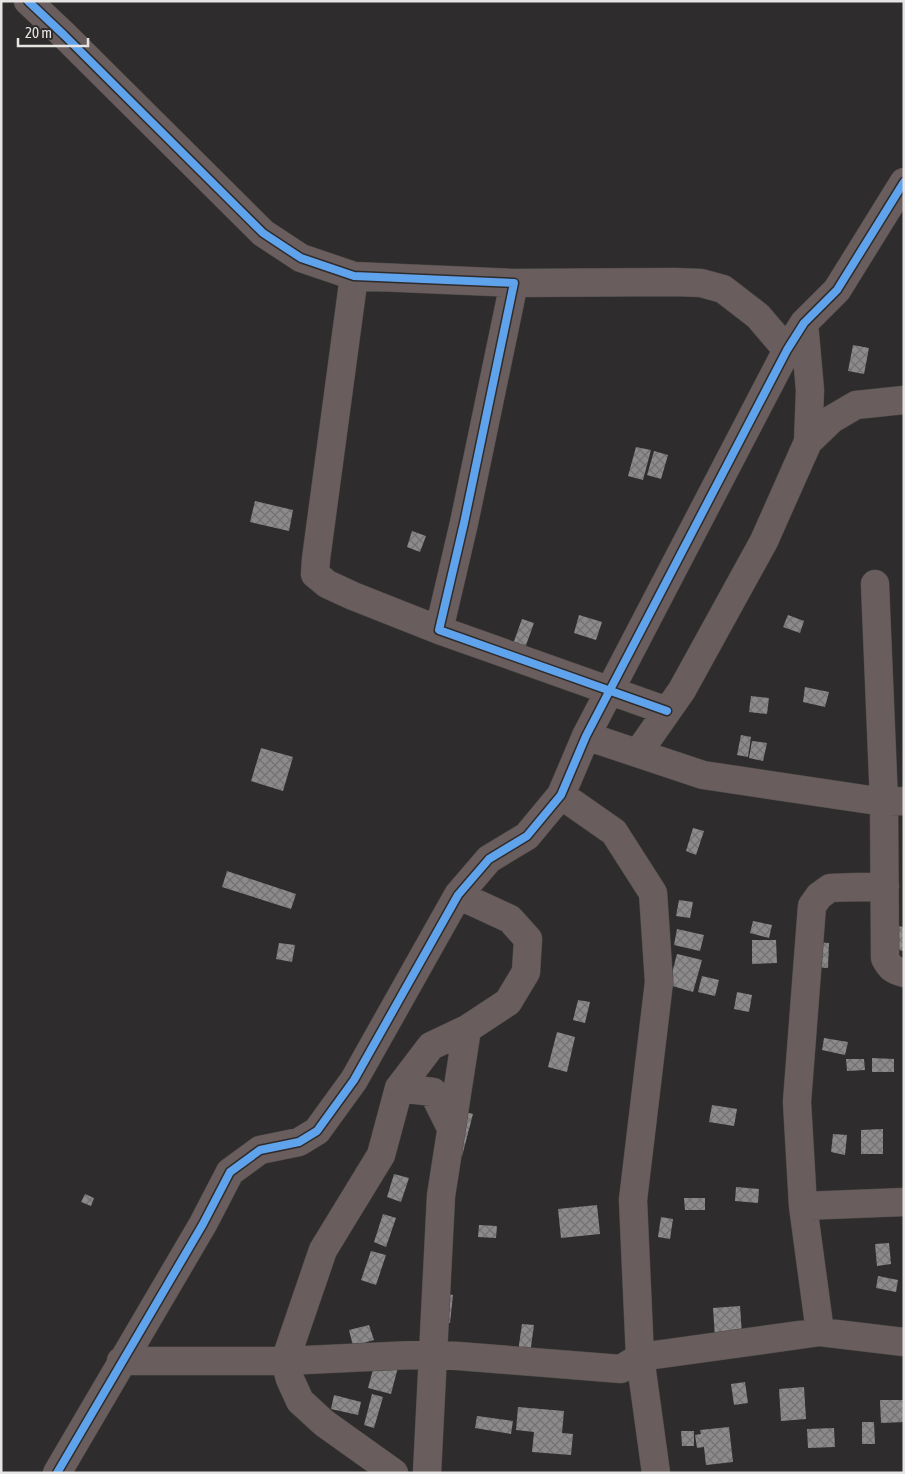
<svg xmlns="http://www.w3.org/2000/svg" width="905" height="1474" viewBox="0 0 905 1474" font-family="'Asap Condensed',sans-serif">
  <defs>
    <pattern id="building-cross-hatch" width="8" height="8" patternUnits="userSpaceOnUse" patternTransform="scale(1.25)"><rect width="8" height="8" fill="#8c8a8a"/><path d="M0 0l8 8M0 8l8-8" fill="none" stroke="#737272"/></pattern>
  </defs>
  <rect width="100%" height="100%" fill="#2e2c2c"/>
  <path fill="url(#building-cross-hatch)" d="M853 345 869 348 864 374 848 371Z
    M636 447 651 450 643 480 628 476Z
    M654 451 668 455 661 479 647 475Z
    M255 501 293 510 289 531 250 522Z
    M412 531 426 536 420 552 407 547Z
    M579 615 602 622 596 640 574 633Z
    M788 615 804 621 800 633 783 627Z
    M522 619 534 623 525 648 513 644Z
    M805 687 829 692 825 707 803 702Z
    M751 696 769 698 767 714 749 712Z
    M741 735 751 737 748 757 737 755Z
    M752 741 767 743 763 761 749 758Z
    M261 748 293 757 283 791 251 781Z
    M693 828 704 831 696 855 686 851Z
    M227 871 296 894 291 909 222 887Z
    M679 900 693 902 690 918 676 916Z
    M753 921 772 925 769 938 750 933Z
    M897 926 904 927V951L893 949Z
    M677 929 704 935 700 951 674 945Z
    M752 940H776L777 963 752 964Z
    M814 942 829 943 828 968 812 967Z
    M279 943 295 945 292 962 276 959Z
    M677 954 702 960 693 992 669 985Z
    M702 976 719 980 715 996 698 992Z
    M737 992 752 995 749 1012 734 1009Z
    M578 1000 590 1002 585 1023 573 1020Z
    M557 1032 575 1037 567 1072 548 1067Z
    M824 1038 848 1042 845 1055 822 1050Z
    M872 1058 894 1059V1072H872Z
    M846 1059H864L865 1070 847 1071Z
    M712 1105 737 1109 734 1126 709 1122Z
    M461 1111 473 1114 462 1156 453 1155Z
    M883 1129V1154H861V1130Z
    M833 1134 847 1135 845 1155 831 1152Z
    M394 1174 409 1178 401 1202 387 1197Z
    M736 1187 759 1189 758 1203 735 1201Z
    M85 1194 94 1198 91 1206 81 1202Z
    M684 1198H705V1210H685Z
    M597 1205 600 1234 561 1238 558 1209Z
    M383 1214 396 1218 386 1247 374 1242Z
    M661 1217 673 1219 670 1239 658 1237Z
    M479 1225 497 1226 496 1238 478 1237Z
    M889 1243 891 1264 877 1266 875 1244Z
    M371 1251 386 1255 376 1285 361 1280Z
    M878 1276 898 1280 896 1292 876 1288Z
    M441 1293 453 1295 450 1323 437 1321Z
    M740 1306 742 1335 715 1337 713 1308Z
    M522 1324 534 1325 530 1354 518 1352Z
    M369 1325 374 1340 353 1346 349 1330Z
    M375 1362 398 1367 391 1394 368 1388Z
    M745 1382 748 1403 734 1405 731 1384Z
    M804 1387 806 1419 781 1421 779 1389Z
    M372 1394 383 1397 374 1428 364 1425Z
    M334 1395 361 1402 358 1415 331 1409Z
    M880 1400H904V1422L881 1423Z
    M518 1407 564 1411 562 1433 573 1434 571 1455 532 1452 534 1432 516 1430Z
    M477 1416 513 1421 511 1434 475 1428Z
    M862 1422H874L875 1444H862Z
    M729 1427 733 1462 706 1465 704 1447 697 1448 695 1435 701 1434 700 1430Z
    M834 1428 835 1447 808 1448 807 1429Z
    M681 1431H694V1446H682Z"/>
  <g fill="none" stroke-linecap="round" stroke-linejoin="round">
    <defs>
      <path id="minor" d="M28 1 64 35 263 233 301 258 354 276 514 283 464 523 439 630 667 711
        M354 276 316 559 315 574 327 584 353 596 439 630
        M514 283 675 282 701 283 723 289 758 316 787 350
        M808 442 832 419 856 405 904 400
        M875 584 884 802 885 958C890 968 893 970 904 973
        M586 736 703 775 884 802 904 801
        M638 753 682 690 764 541 808 442 810 390 804 323
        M561 795 614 832 653 893 659 982 633 1200 640 1357 656 1473
        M399 1088 433 1092 451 1128
        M803 1206 904 1202
        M820 1332 803 1206 797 1102 812 906 819 896 830 888 885 886
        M121 1361H285L433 1354 621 1369 640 1357 820 1332 904 1342
        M57 1473 203 1224 230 1172 260 1150 299 1142 317 1131 354 1080 458 895 489 859 527 836 561 795 586 736 787 350 804 323 837 290 904 182
        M394 1473 324 1423 300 1401 290 1379 285 1361 323 1250 381 1155 399 1088 431 1046 467 1029 508 1002 526 972 528 939 510 919 458 895
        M427 1473 441 1196 467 1029"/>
    </defs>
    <use href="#minor" stroke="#4c4a49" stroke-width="29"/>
    <use href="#minor" stroke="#695d5d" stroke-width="28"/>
    <defs>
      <path id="cycleway" d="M28 1 64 35 263 233 301 258 354 276 514 283 464 523 439 630 667 711
        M57 1473 203 1224 230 1172 260 1150 299 1142 317 1131 354 1080 458 895 489 859 527 836 561 795 586 736 787 350 804 323 837 290 904 182"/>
    </defs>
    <use href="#cycleway" stroke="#2f2b2b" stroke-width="11"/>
    <use href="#cycleway" stroke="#60a3ed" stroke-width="8"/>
  </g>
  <rect width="905" height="1474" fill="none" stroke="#e7e5e4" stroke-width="5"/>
  <path d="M18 38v8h70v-8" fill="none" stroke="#e7e5e4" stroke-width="2.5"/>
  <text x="25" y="38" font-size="15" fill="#e7e5e4" stroke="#2f2b2b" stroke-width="4" paint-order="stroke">20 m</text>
</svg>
